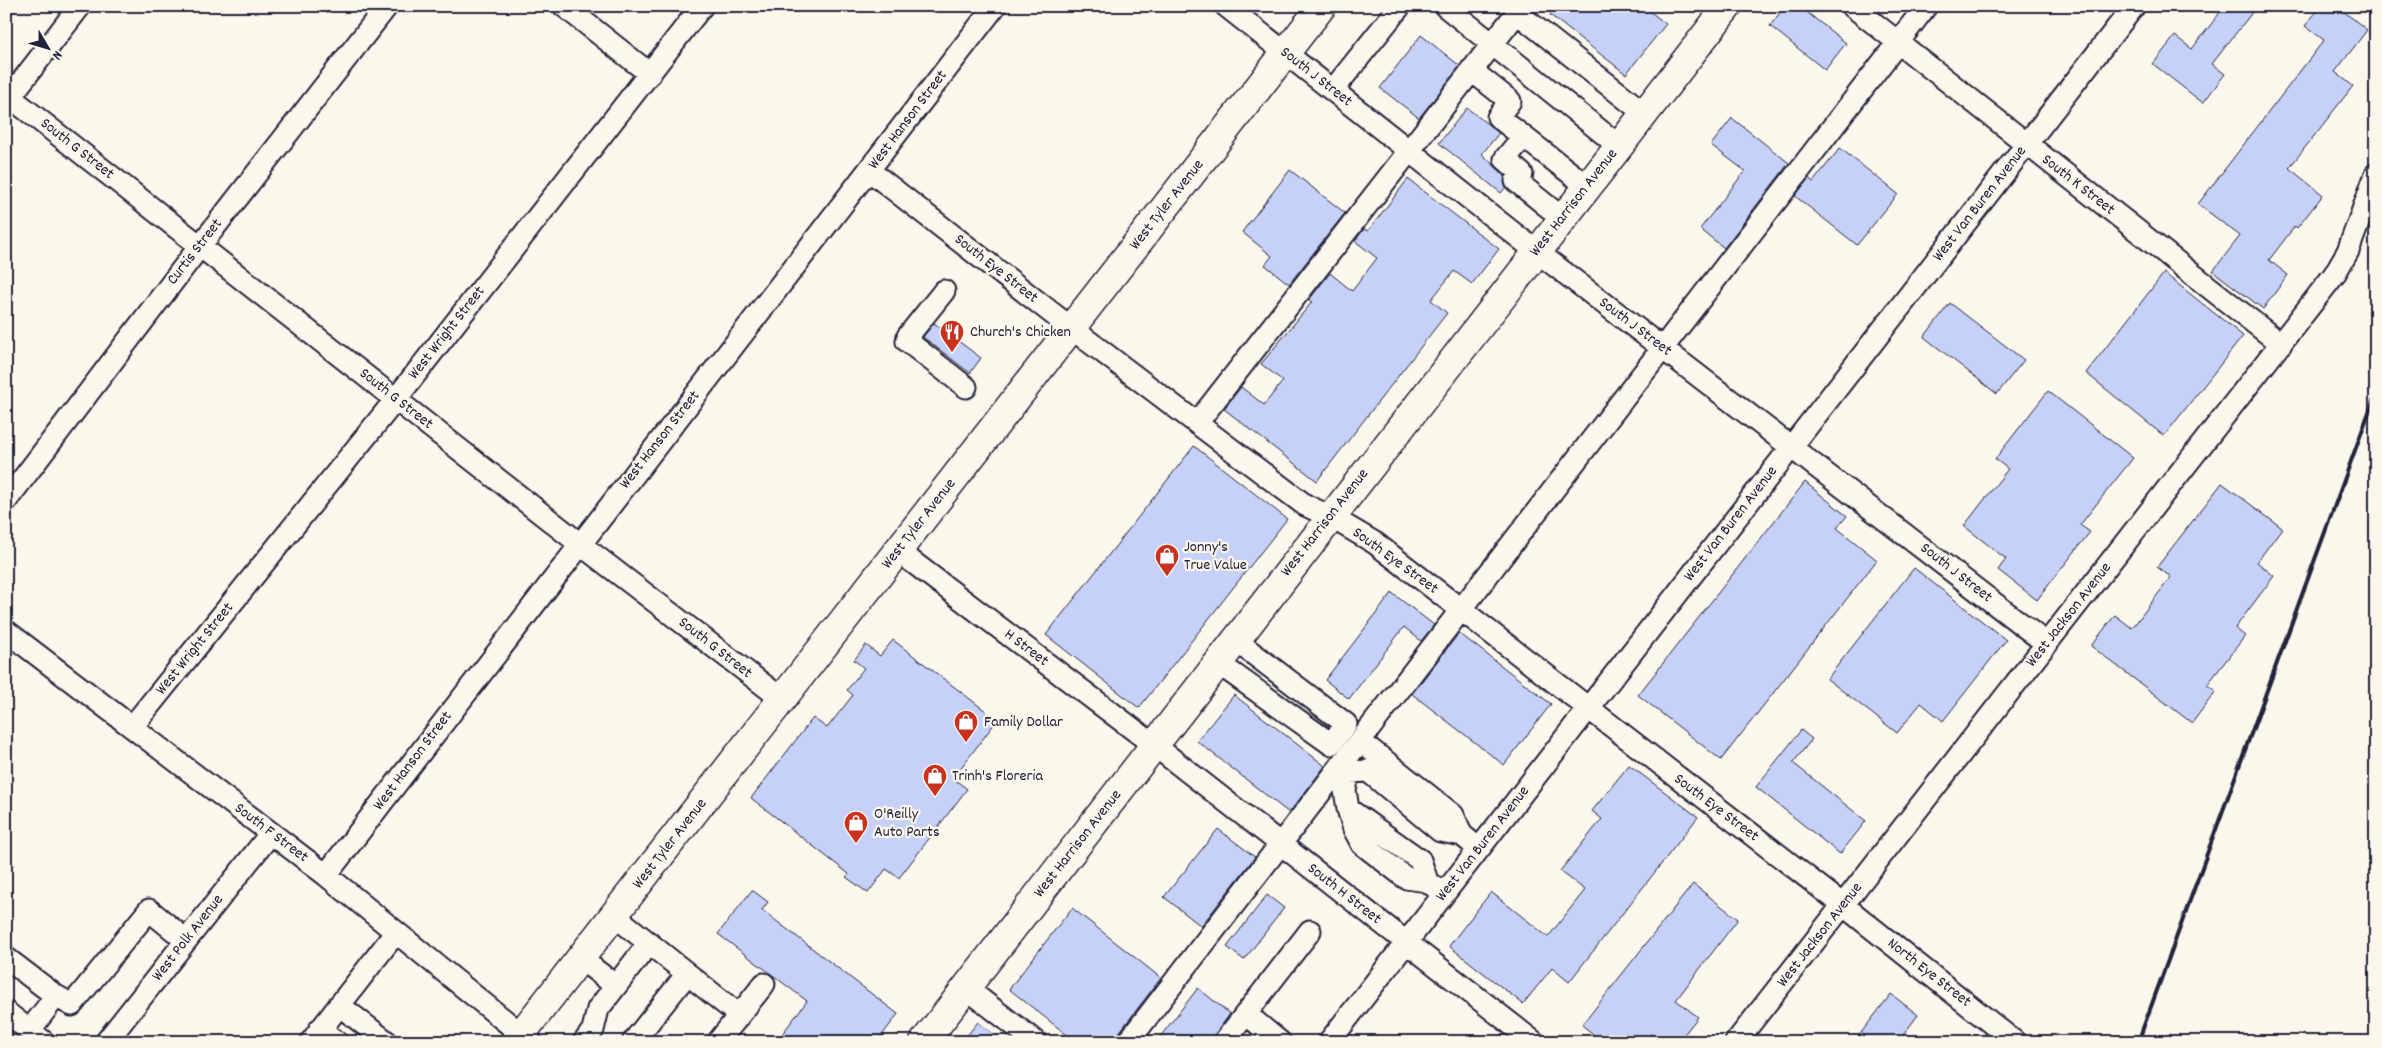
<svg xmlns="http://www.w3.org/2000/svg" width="2382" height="1048" viewBox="0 0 2382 1048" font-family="Dekko,sans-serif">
  <rect width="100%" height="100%" fill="#fbf7ec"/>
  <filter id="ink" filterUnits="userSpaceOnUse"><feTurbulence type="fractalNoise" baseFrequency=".02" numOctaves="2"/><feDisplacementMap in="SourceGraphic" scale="10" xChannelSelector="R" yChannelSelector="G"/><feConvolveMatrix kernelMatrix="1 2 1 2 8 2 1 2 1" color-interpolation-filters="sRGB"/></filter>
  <g filter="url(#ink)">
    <path fill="#c5d1f8" stroke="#22223b" d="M1556 6H1643L1666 24 1626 74 1550 15Z
      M1785 6H1799L1846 43 1825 70 1770 26Z
      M2225 6H2257L2212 64 2225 74 2203 103 2153 64 2175 36 2192 49Z
      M2321 6H2337L2367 30 2335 72 2353 86 2289 168 2323 195 2297 228 2295 226 2269 260 2288 275 2263 309 2213 271 2240 236 2198 204 2324 40 2305 26Z
      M1421 35 1460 66 1419 118 1380 88Z
      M1467 108 1499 133 1482 154 1505 176 1506 187 1501 193 1439 143Z
      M1732 118 1789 163 1724 248 1700 229 1745 171 1711 145Z
      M1840 148 1898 194 1857 245 1795 196 1809 178 1813 182Z
      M1290 170 1345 213 1289 284 1265 265 1272 256 1242 232Z
      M1408 179 1499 249 1472 284 1454 271 1431 300 1447 313 1317 481 1224 409 1241 387 1264 405 1283 381 1261 364 1312 302 1309 300 1330 273 1352 291 1377 258 1355 241 1364 229 1368 231Z
      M2164 273 2243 336 2164 436 2086 373Z
      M1950 303 2024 360 1997 394 1924 337Z
      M934 323 981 358 970 373 923 337Z
      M2048 391 2133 458 2080 525 2090 532 2037 600 1998 570 2006 559 1964 526 2008 469 1995 459Z
      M1194 446 1287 519 1139 708 1046 635Z
      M1805 482 1847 516 1837 528 1877 560 1721 760 1638 695Z
      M2222 483 2282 528 2257 562 2274 576 2235 628 2245 636 2207 685 2216 691 2192 723 2091 646 2115 615 2132 628 2171 577 2157 567Z
      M1914 568 2006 640 1943 721 1921 703 1897 733 1827 679Z
      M1392 593 1434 625 1421 641 1404 627 1349 699 1325 680Z
      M1459 633 1551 704 1504 765 1412 694Z
      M893 640 987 712 985 715 995 723 953 778 967 789 899 878 886 869 868 893 846 877 849 874 751 798 813 718 827 728 853 695 847 690 864 668 854 660 866 645 880 656Z
      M1234 695 1325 766 1289 813 1197 741Z
      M1801 730 1812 739 1793 763 1866 821 1840 854 1756 787Z
      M1629 765 1698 817 1569 982 1552 968 1523 1004 1449 946 1491 892 1548 937 1585 890 1560 871 1602 819 1592 811Z
      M1218 829 1255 857 1201 926 1164 897Z
      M1693 884 1738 919 1676 1000 1698 1017 1678 1042H1661L1651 1034 1645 1042H1603L1582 1025Z
      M752 890 768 902 762 910 898 1014 877 1042H776L807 1001 718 934Z
      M1267 895 1284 908 1244 960 1227 947Z
      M1072 908 1161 978 1118 1034 1116 1042H1076L1009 989Z
      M1198 988 1230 1014 1210 1042H1156Z
      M1891 994 1918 1015 1898 1042H1854Z
      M978 1022 1003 1042H962Z"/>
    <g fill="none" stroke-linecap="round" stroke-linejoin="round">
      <defs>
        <path id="minor" d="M564 6 650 74
          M1226 6 1536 251 2047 644
          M1445 6 1619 146
          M1852 6 2281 344
          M1516 12 1644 113
          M1471 70 1510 101 1498 117 1587 186
          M1333 90 1400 6
          M10 97 580 544 782 699
          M6 102 80 6
          M1523 137 1505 159 1522 174 1516 181 1562 218
          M870 171 1071 328 1305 505 1331 517 1375 543 1843 905 2015 1042
          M944 291 908 336 907 341 966 387
          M1197 423 1522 6
          M6 501 200 246 387 6
          M898 551 1154 745 1534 1042
          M6 631 326 875 531 1042
          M1218 663 1331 744 1346 724 1235 640
          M132 727 396 399 702 6
          M1360 741 1453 815 1462 835
          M1341 765 1349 772 1368 771 1440 831 1462 835 1479 849
          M1349 772 1345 790 1348 809 1354 829 1362 844 1406 878 1427 881 1444 894
          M1348 809 1420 860 1427 881
          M326 875 995 6
          M615 916 739 1015
          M6 958 56 996 30 1030
          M581 959 616 986
          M966 988 1036 1042
          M56 996 72 1005 149 910 186 940
          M339 1005 387 1042
          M6 1012 44 1042
          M1246 1014 1280 1042
          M320 1029 337 1042
          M106 1042 271 833
          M311 1042 396 932
          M584 1042 593 1030 598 1009 649 943
          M633 1042 687 974
          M718 1042 764 984
          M1128 1042 1926 6
          M1224 1042 1310 931
          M1329 1042 2134 6
          M1736 1042 2334 275 2348 251 2376 174"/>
        <path id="major" d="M515 1042 1322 6
          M924 1042 1728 6"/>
      </defs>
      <use href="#minor" stroke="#22223b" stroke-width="25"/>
      <use href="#major" stroke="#22223b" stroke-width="31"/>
      <use href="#minor" stroke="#fbf7ec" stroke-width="21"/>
      <use href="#major" stroke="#fbf7ec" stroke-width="28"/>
      <path stroke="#22223b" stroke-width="4" d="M2138 1042 2376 393"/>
    </g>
  </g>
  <defs>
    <symbol id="restaurant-pin" viewBox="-11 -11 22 30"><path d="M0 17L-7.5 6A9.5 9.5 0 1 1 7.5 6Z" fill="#c8321e" stroke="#fbf7ec"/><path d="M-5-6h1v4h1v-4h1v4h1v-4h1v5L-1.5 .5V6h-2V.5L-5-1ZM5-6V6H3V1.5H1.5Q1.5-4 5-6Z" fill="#fff"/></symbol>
    <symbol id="shop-pin" viewBox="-11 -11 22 30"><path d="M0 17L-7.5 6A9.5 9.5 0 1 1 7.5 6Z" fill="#c8321e" stroke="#fbf7ec"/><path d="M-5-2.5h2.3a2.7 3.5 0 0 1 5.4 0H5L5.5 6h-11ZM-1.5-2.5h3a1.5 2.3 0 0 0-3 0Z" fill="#fff"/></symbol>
  </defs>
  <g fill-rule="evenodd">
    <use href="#restaurant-pin" x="938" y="318" width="28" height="38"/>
    <use href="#shop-pin" x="1153" y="542" width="28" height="38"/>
    <use href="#shop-pin" x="952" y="708" width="28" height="38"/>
    <use href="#shop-pin" x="921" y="762" width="28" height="38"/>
    <use href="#shop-pin" x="842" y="809" width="28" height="38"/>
  </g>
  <g text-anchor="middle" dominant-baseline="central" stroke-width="4.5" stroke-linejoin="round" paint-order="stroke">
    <g font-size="16" fill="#22223b" stroke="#fbf7ec">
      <text transform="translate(1316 77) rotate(38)">South J Street</text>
      <text transform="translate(908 120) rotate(-53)">West Hanson Street</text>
      <text transform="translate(77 149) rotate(38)">South G Street</text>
      <text transform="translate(2078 185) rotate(38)">South K Street</text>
      <text transform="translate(1574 203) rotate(-52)">West Harrison Avenue</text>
      <text transform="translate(1980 204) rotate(-52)">West Van Buren Avenue</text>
      <text transform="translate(1167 205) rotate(-52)">West Tyler Avenue</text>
      <text transform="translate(195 252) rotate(-52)">Curtis Street</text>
      <text transform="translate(996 269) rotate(38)">South Eye Street</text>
      <text transform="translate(1635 327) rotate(37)">South J Street</text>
      <text transform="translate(447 333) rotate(-52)">West Wright Street</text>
      <text transform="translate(396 399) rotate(38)">South G Street</text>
      <text transform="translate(660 440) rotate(-52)">West Hanson Street</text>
      <text transform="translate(1325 523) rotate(-52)">West Harrison Avenue</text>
      <text transform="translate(919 524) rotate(-52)">West Tyler Avenue</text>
      <text transform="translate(1731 524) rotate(-52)">West Van Buren Avenue</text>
      <text transform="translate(1395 561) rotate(36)">South Eye Street</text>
      <text transform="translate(1956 573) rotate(38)">South J Street</text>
      <text transform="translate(2069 615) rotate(-52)">West Jackson Avenue</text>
      <text transform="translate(715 648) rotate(38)">South G Street</text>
      <text transform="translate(1026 648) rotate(37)">H Street</text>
      <text transform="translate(195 649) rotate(-51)">West Wright Street</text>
      <text transform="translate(413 761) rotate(-53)">West Hanson Street</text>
      <text transform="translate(1716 808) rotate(37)">South Eye Street</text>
      <text transform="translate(271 833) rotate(37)">South F Street</text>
      <text transform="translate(670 844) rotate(-52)">West Tyler Avenue</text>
      <text transform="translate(1078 844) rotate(-52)">West Harrison Avenue</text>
      <text transform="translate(1483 844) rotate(-52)">West Van Buren Avenue</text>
      <text transform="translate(1344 894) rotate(38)">South H Street</text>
      <text transform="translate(1820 935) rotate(-52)">West Jackson Avenue</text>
      <text transform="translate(188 938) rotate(-52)">West Polk Avenue</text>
      <text transform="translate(1929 973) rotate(38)">North Eye Street</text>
    </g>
    <g font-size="16" fill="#22223b" stroke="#fbf7ec" text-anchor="start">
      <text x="970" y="332">Church's Chicken</text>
      <text x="1184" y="547">Jonny's<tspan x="1184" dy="18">True Value</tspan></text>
      <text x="984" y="722">Family Dollar</text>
      <text x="952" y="776">Trinh's Floreria</text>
      <text x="874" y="814">O'Reilly<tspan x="874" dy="18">Auto Parts</tspan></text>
    </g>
  </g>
  <rect width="2382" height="1048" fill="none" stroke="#fbf7ec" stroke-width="25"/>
  <rect x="12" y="12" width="2357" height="1023" fill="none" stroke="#22223b" stroke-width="2" filter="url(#ink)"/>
  <g transform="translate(48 48) rotate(128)" stroke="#fbf7ec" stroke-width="4" paint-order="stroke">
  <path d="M0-4L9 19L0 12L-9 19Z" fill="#22223b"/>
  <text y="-8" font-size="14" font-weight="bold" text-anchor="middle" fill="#22223b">N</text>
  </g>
</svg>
